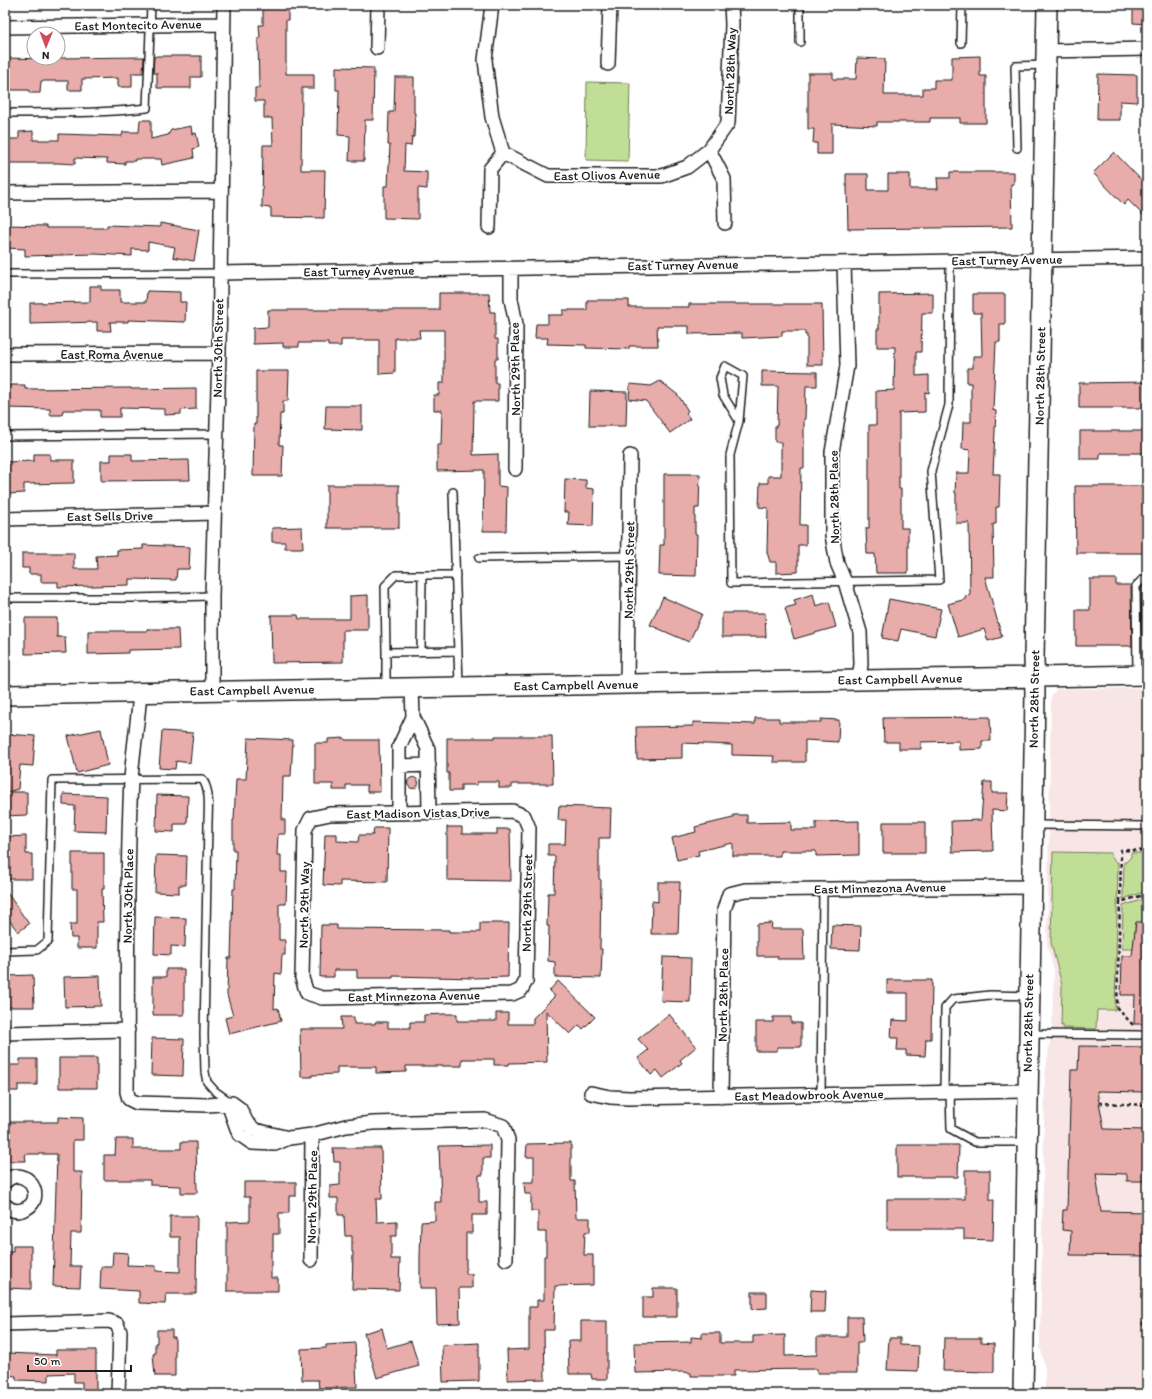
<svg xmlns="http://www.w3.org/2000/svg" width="1152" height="1399" viewBox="0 0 1152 1399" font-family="Itim,sans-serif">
  <rect width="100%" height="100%" fill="#fff"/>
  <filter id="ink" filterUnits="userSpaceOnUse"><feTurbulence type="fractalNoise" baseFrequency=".025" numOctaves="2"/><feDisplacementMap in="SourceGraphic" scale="8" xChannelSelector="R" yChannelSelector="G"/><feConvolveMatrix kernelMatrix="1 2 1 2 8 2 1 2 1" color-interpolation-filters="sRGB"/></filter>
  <g filter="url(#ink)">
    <path fill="#f8e6e6" d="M1147 688V1394H1045V1369L1040 1345 1045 1075 1052 1028 1054 971 1047 944 1051 696 1057 689Z"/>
    <path fill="#c1de96" stroke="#6e7d59" d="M587 82 630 83 628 161 586 160Z
      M1053 852 1111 853V856L1115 862H1118L1115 1010H1097L1096 1029 1063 1028V1025L1061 1026 1062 985 1051 943Z
      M1131 853H1147V891L1123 899 1124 862H1126L1131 857Z
      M1147 898V922L1135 926 1134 946 1132 949H1122L1123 906Z"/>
    <path fill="#e8acaa" stroke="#1c1c1c" d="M263 5H288V20H286V74H314V88H302L301 170H325L324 218 271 217V208L262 207 263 145H273L272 118H264V101H255V88H259L258 38H260L259 25H263Z
      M1133 5H1147V24L1133 23Z
      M157 56H201V77H191V88H157V73H153L154 57Z
      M980 56V76H986V123H960V118H930V122H877V126L832 124V154H817V143H813L814 129H808V73H833V79H856L857 58 885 59 884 95H923V88H934V80H952V57Z
      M144 57 143 73H132V87H118V78L82 79V90H68V81H41L40 93H29V90H10V79H5V58L50 59 58 58Z
      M336 67 374 68 373 120H365L364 161H349L350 136 338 135 339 90H336Z
      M1098 74 1137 75V102L1120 101V120H1097Z
      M395 77H414V113H415L414 137H412L411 146 405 145 404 171 427 172V189L418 188V219L384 218V186H388L390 145H388L389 112H394Z
      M140 120H151V139L168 135 171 130 191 126 192 134 196 133 199 147 193 149 194 158 162 165 161 159H135V161H125V164L107 163V159L75 158V164L58 163H7V139H19V132L33 131V140H59V134L122 136 123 132H139Z
      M1114 152 1147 186V219L1128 200 1124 205 1093 173Z
      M950 172H1014V184H1011L1012 227 848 229 847 186H846V174H868V190H888V174H910V189H938L937 178H950Z
      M160 223 199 230 194 261 173 257 175 247 148 242V250L132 249V256L95 254 25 256V249L6 248 7 225 46 226V228H107V225L160 227Z
      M90 286H101V290H120V302H146L147 291 180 292V302H186L185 322 128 320V322H110L111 331H97V322L30 324V303L90 302Z
      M439 293H489L490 312H495V339H498V359H495V383H498V401H474L473 455 498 454V486L507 487 506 531H483L484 470 437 471V445H441L442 410H434V395H439V383H444V330H419L420 338H395V373L379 374V340H341V346H328V343H299V347H283V343L253 344V328L268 327V310H439Z
      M933 293V313H922L921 352H916V376L929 375V393L925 392V412L899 413V489H901V528H908V573H876L875 554H867L866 528H869V425H876V391L894 390 895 347H877V329H879V294Z
      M973 294H1005V324H1000V342H996L993 410 996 411 993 474H1000L999 507H996V524H993L994 577H985L1002 637 988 641 984 629 958 637 948 604 966 599 965 596 970 595 969 523H956V493H955L956 473H969L970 450 962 449 963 422H971V383H967V368H973V356H982L981 313H973Z
      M587 300H629V307H689V304H822L823 365H807V335H805V331H782V336L742 338V333L689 334V326H657L658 346H629V349L586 348V345L547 344 548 338H535L536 324H548V315H563V310H587Z
      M256 371H289L288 401H283V414H280L279 445H283L282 476H253L254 424H256Z
      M762 371 817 372V386H806L805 419H804V468H801L800 525H806V545H798V572L776 573V562H770L767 552 768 508 759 507 760 483H768V476H781V442H775V426H777L778 386H762Z
      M660 381 678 395 688 411 686 413 690 419 670 433 646 401 629 399 630 384 651 386Z
      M1147 382V408H1079V383Z
      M5 385H25V389L131 388V389L196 388V409L181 410V414L165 415V409L120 408V417H100V410H63L62 415H50V409L5 408Z
      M590 391 627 392 626 426H589Z
      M326 406H362V430L325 429Z
      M1080 431H1147V453H1100V459H1080Z
      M34 454H50V460H74V483L24 484V493L8 494V483H5V462L34 461Z
      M111 454H132V461L189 460 190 480 101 481V461H111Z
      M664 474H700L699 508H695V534H697L696 576 659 575 660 545H664Z
      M565 479 586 480V488L594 489 593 526 568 525 569 512H564Z
      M327 485H399V528H327Z
      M1075 486H1147V553H1076Z
      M302 527 303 548H285V542H272V528Z
      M143 545 190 547 189 569H177L176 580 129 579V585L58 587V582H41V574H29V568H22V553H74V569H97L96 556 117 555V550L143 549Z
      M1090 579H1116V585H1131L1132 646H1076V610H1090Z
      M1144 585H1147V635H1142L1141 588Z
      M813 594 816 606 829 602 836 627 794 639 785 608 796 605 794 600Z
      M368 595V630H343V662L272 663 271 615H298L299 619H350V596Z
      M663 597 702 614 689 642 650 625Z
      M889 599 941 609 935 636 901 629 898 641 882 638Z
      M722 613H765L766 637H722Z
      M25 618H57V637H65L66 653 25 654Z
      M147 629H178L179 649 128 650V653L88 654V631H147Z
      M990 717 991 741H982V749L959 750V741L921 742V749H899V742H884L883 718Z
      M755 718H779V722H821V719L839 720 838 742 805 740V762H773L774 756 732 755V745L682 743V758L637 759 636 727 693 726V722L755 724Z
      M101 729 108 765 77 773 68 736Z
      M162 731 193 733 190 763 176 761 175 769 159 768Z
      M5 734 35 736 33 766 20 765 18 789 7 792H27V815L5 816Z
      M495 736H552L553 784H512V788H499V782H477V785H461V791H449V773H447V738H495Z
      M248 738 293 740 291 776H283L282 820H285V834H278L277 855H281V872H287L286 904H279V940H285V955H282L281 974 275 973 274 1009 278 1008 281 1021 229 1034 225 1018 233 1016 227 995 228 958H231L233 889H235L236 850H233V820H234L236 779H246Z
      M345 738V740H379L380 792H367V785H346V790H333V784H315V743H328V739Z
      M407.5 783a5.5 5.5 0 1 1 11 0a5.5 5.5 0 1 1-11 0Z
      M984 782H992V793H1008L1007 811 992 810 993 851 952 852 951 821 981 820Z
      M63 794 107 796 106 832 74 831 75 806 63 805Z
      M157 795 188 796 187 824H174V832L156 831Z
      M559 806 611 808 610 838H599V879L601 880 600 949H602L601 978 555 977V962L548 961 549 926H547L548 893H554L555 856H548V844H565L566 820H558Z
      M733 815H747V823L791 822V830H816V822L859 821V855L816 856V851H780V856H733V843L698 851 699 855 677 860 672 838 696 832 695 827 733 818Z
      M883 822H925V853H883Z
      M447 827H462V834H497V829H510L511 881 447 880Z
      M374 828H388L387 882 340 881V886L323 885 325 834H337V841L358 842 359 835H373Z
      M26 836V854H32V879H6V837Z
      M72 853H104V889H102L103 922H97V948H77V938H71L70 924H77V889H72Z
      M156 855 187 856 186 885H179V893L155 892Z
      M658 882H680L678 934H651L652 901 658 902Z
      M5 890 29 924 18 932 10 921 5 924Z
      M155 917 186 918 185 947 171 946V955L154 954Z
      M1136 922H1147V1024H1134L1135 995H1121L1122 956H1132Z
      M480 923H509L508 977 474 978 393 976V978H357V970H334V977H320L321 925H337V929L449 930V932H480Z
      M772 923 771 929H803L804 959H777L778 956H757V924Z
      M832 925 861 926 860 950 831 949Z
      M663 957 691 958 690 1002 661 1001Z
      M166 969H184V1015H153V977H166Z
      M33 975 34 1007H5V976Z
      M100 976 101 1006 65 1007 64 977Z
      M887 980H932L931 1039H926L925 1056 906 1055V1050H897L898 1038H891L892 1020 908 1021V993H887Z
      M558 981 595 1017 583 1029 579 1025 570 1034 546 1011 547 1062 509 1063V1065H494V1059H462V1066H406V1072L376 1073V1067H337V1074L312 1075V1077H301L300 1029H342L341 1017H354V1024H375V1022H388V1028H410V1022H424V1015L444 1014H457V1021H496V1013H508V1024H533V1018L555 996 549 991Z
      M669 1014 696 1047 680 1060 682 1063 663 1078 657 1070 651 1075 638 1058 648 1050 638 1039Z
      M773 1017H791V1023H801V1047H777V1051H756V1022H773Z
      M152 1038 184 1039 183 1076 151 1075Z
      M1079 1046 1147 1047V1092L1097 1091 1104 1129 1147 1130V1169H1144V1181H1127V1174L1096 1173 1101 1211 1147 1212V1256L1070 1255 1071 1231 1062 1230 1063 1210H1067L1071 1070H1078Z
      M59 1058H97V1088H59Z
      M20 1059H37V1085H18V1091H5V1065H20Z
      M58 1117 83 1118V1140H73V1172H82L81 1233H71L70 1266H81L80 1287 53 1286 57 1154H25L26 1161H5V1122H58Z
      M116 1139H133V1149H181V1142H196L197 1193H181V1186L150 1185V1180H104V1155H115Z
      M571 1143V1181H575L576 1218H590V1232H585L584 1255H593V1285L555 1286 554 1330H544L545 1379 508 1380 507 1350 529 1349V1307H537V1300H544V1256H546V1232H538V1211H531V1194H525L524 1182H534V1157H526L527 1144Z
      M490 1145V1158H483V1175H479V1202H487V1215H472V1233H466V1274H472V1288H459L460 1323 437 1324 436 1288H420V1258L421 1222 435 1221V1202H441L439 1146Z
      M897 1145H959L958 1177H897Z
      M333 1148H381L382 1199H376L377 1222 397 1221V1236H391V1259H400L399 1290 352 1289 353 1252H352V1236H345L344 1215H338V1198H330V1186L340 1185V1162H334Z
      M965 1170H990V1200H994L993 1240 964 1239V1229H887V1199H965Z
      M244 1182H296V1196H289V1213H279V1234H273V1251H271V1278H278V1291H227V1222L250 1221V1197H244Z
      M170 1216H197L196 1294H166L165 1304 139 1303V1291L100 1289 101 1267H112L113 1252 128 1253 127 1265 156 1266V1271L180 1272V1237H170Z
      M13 1246H31V1289L5 1288V1252H13Z
      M653 1288H677V1317H643V1297H653Z
      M811 1290 826 1291 825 1312H810Z
      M752 1292H767V1308L752 1309Z
      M847 1317H862L863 1342H857V1373H817V1369L734 1370V1376H691V1373L683 1372 635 1373 634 1343 691 1342V1337L702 1338V1333H720V1343H753V1336L785 1335V1356L817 1355V1337H847Z
      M581 1321H607V1379H592L591 1374H569L568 1341H581Z
      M382 1328 387 1348 411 1341 419 1366 377 1378 364 1333Z
      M157 1330H172V1337H175V1376H155L153 1354H155V1343H157Z
      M889 1338H900V1345L919 1346 918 1371 887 1370Z
      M944 1338H981V1343L994 1344V1372L943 1371Z
      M355 1343 357 1387 319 1388 318 1380H302L301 1349 326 1348V1345Z
      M479 1343V1381L443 1382 442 1345Z
      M56 1350H96V1390H82V1382H74V1373L49 1374V1381L16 1380V1376L5 1375V1353L56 1355Z"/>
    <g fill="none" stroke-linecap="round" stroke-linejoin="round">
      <defs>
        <path id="lane" d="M800 42V5
          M961 43 962 5
          M5 113C52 112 100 114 147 108L151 5
          M1017 148 1015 66 1045 65
          M5 274 219 273
          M739 421 723 395 720 378 725 366 743 376 739 421 730 455 731 583 939 580 931 471 949 405 950 261
          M5 436 216 434
          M453 492 459 686
          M479 558 628 556
          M5 598H132L212 596
          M421 651 422 575
          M386 652 385 586 396 575H456
          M1137 674 1136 586 1142 580H1147
          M386 687V652L458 651
          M1034 825 1147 826
          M5 951 37 950 48 941 52 780 202 779C211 790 208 810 208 823L204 1035 205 1072 207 1082 215 1091 232 1103
          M1030 1034 1140 1035
          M944 1092 945 1008 953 999 990 995 1029 996
          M950 1092 951 1129 975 1142H1027
          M821 1096 823 889"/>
        <path id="street" d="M492 5 485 60 492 117 503 153
          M5 27 223 24
          M377 48 378 5
          M1046 51 1147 49
          M608 64 610 5
          M503 153 548 176H662L687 167 709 150
          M5 193 220 191
          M725 223 724 179 709 150 728 123 732 24 731 5
          M489 227 490 169 503 153
          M844 263 847 366 832 452V535L837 563 845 582 860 632 861 664 859 680
          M511 269V299L516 324 515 469
          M219 273 1147 258
          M5 354 219 353
          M5 519 214 513
          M627 684 630 456
          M412 688 413 717 428 749 429 813
          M212 691V596L219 353 224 5
          M140 692C138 722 133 750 131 780 126 884 128 988 127 1092L129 1099 137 1103 208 1105 232 1103 240 1109 247 1123 255 1130 289 1138
          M399 766 429 765
          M512 811 524 816 529 828 526 981 521 990 512 994 322 998 307 993 302 978 305 830 311 818 330 814Z
          M399 813V747L413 717
          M5 1033 128 1030
          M591 1093 610 1097 629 1098 1027 1091
          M721 1097 724 910 729 894 745 890 1031 887
          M232 1103 231 1112 239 1134 252 1143 275 1144 289 1138 312 1135 346 1126 373 1123 485 1120 503 1126 508 1140 506 1259
          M5 1182C26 1161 50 1202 22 1210 16 1212 10 1210 5 1205
          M311 1260 312 1135
          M5 1324 109 1321 117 1324 120 1332 118 1394"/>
        <path id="secondary" d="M5 695 1147 675
          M1023 1394 1035 694 1034 658 1047 5"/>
      </defs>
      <use href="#lane" stroke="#1c1c1c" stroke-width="10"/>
      <use href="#street" stroke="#1c1c1c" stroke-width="16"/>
      <use href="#secondary" stroke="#1c1c1c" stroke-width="22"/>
      <path stroke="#1c1c1c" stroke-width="2.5" stroke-dasharray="4 3" stroke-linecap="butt" d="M1120 902 1121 850 1147 851
        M1133 1025 1117 1008 1120 902 1147 894
        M1099 1103 1147 1105
        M1142 1325 1147 1321"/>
      <use href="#lane" stroke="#fff" stroke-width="7"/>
      <use href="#street" stroke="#fff" stroke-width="13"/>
      <use href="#secondary" stroke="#fff" stroke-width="19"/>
    </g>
  </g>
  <g text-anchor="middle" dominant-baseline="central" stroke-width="3.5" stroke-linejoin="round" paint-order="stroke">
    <g font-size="13" fill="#1c1c1c" stroke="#fff">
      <text transform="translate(138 25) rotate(-1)">East Montecito Avenue</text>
      <text transform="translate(730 71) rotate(-88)">North 28th Way</text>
      <text transform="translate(607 175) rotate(-1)">East Olivos Avenue</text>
      <text transform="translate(1007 260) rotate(-1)">East Turney Avenue</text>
      <text transform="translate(683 265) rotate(-1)">East Turney Avenue</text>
      <text transform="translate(359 271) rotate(-1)">East Turney Avenue</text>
      <text transform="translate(218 348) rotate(-89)">North 30th Street</text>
      <text x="112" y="354">East Roma Avenue</text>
      <text transform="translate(515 369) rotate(-91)">North 29th Place</text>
      <text transform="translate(1040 376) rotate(-89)">North 28th Street</text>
      <text transform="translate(834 497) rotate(-91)">North 28th Place</text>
      <text transform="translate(110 516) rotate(-1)">East Sells Drive</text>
      <text transform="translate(629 570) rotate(-89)">North 29th Street</text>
      <text transform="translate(900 679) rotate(-1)">East Campbell Avenue</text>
      <text transform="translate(576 685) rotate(-1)">East Campbell Avenue</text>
      <text transform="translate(252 690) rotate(-1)">East Campbell Avenue</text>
      <text transform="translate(1034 699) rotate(-89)">North 28th Street</text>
      <text transform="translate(418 813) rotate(-1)">East Madison Vistas Drive</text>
      <text transform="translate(880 888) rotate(-1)">East Minnezona Avenue</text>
      <text transform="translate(128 896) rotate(-89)">North 30th Place</text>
      <text transform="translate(527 903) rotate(-89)">North 29th Street</text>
      <text transform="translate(304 905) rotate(-89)">North 29th Way</text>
      <text transform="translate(723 995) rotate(-89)">North 28th Place</text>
      <text transform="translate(414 996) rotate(-1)">East Minnezona Avenue</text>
      <text transform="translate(1028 1023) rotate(-89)">North 28th Street</text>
      <text transform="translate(809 1095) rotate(-1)">East Meadowbrook Avenue</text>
      <text transform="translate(312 1197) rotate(-89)">North 29th Place</text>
    </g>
  </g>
  <rect width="1152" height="1399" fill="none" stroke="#fff" stroke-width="20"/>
  <rect x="10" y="10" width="1132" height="1379" fill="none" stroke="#1c1c1c" stroke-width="1.5" filter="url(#ink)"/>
  <g transform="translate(46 46) rotate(181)"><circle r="19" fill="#ffffff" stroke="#a4a4a4"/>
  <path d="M0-3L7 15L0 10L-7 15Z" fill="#d1495b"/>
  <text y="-6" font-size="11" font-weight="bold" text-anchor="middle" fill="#1c1c1c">N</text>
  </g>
  <path d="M28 1365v6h103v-6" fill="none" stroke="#1c1c1c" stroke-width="2"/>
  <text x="34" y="1365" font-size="12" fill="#1c1c1c" stroke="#ffffff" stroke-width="3" paint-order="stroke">50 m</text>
</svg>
